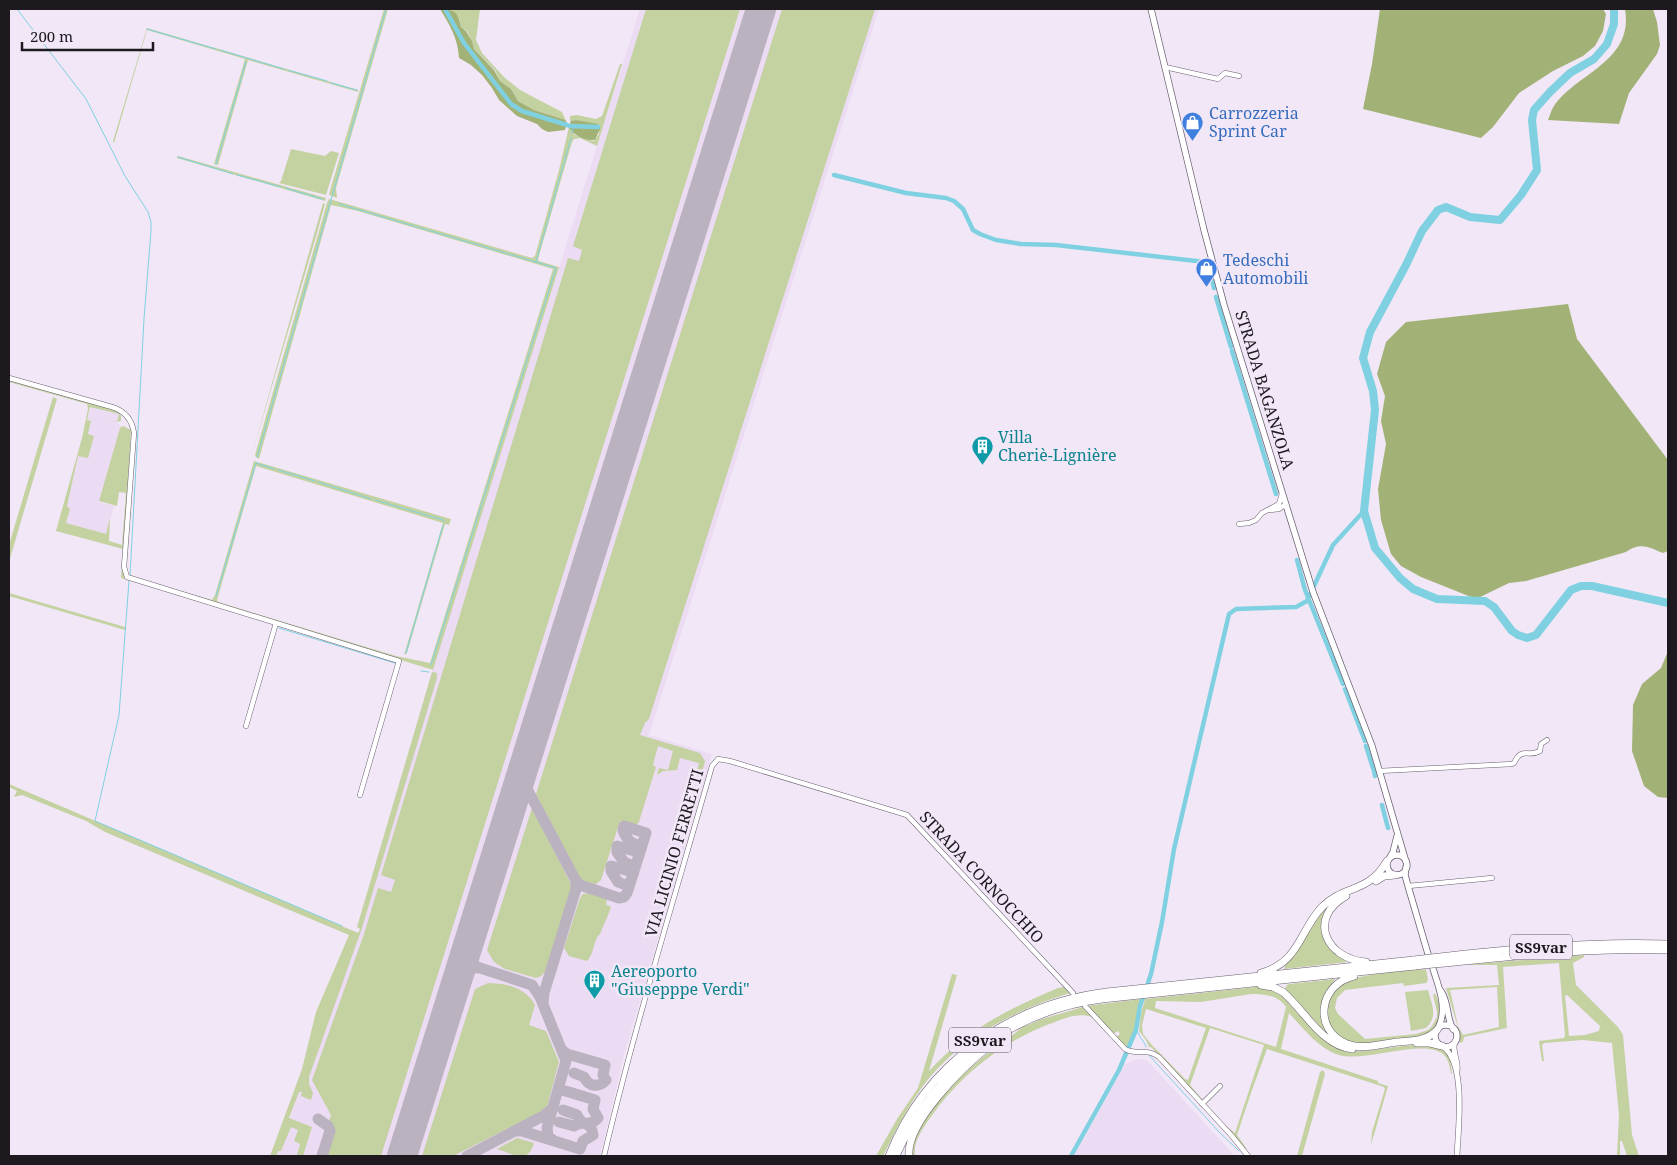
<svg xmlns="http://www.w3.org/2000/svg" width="1677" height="1165" viewBox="0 0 1677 1165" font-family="'Noto Serif',serif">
  <rect width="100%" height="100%" fill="#f2e7f7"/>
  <path fill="#ecdcf3" d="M640 9H879L649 735 712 754 623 1059 600 1156H276L299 1091 302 1092 324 1011 360 929 357 927 432 672Z
    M91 407 119 414 117 422 122 427 99 502 114 506 106 535 66 524 70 509 67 506 78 455 91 435 88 434 91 422 87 421Z
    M1140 1059 1147 1060 1235 1156H1074L1125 1064 1133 1060Z"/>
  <path fill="#c4d1a1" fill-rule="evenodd" d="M384 9H388L336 188 337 198 329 195 331 187Z
    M451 9H480L476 40 482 53 504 77 520 90 562 112 567 123 563 120 534 110 518 101 511 89 500 81 495 70 474 49 472 41 467 31 461 27 459 18Z
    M646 9H740L381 1156H324L333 1127 328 1124 331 1115 312 1080 364 934 378 888 391 892 395 880 381 875 568 258 579 261 582 250 573 246Z
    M782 9H875L649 719 645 723 640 735 700 753 705 761 701 777 696 775 699 763 680 758 677 770 663 771 657 775 659 768 668 770 673 751 658 746 653 765 656 767 639 822 636 826 620 821 601 880 596 884 587 883 580 878 536 794Z
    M147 28 358 90V92L248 60 218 165 214 164 245 59 147 30 114 143 113 141Z
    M620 64H622L597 146 580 138 574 139 572 142 538 259 539 261 559 267 433 670 139 579 212 600 215 595 254 461 451 519 449 525 445 524 407 653 404 655 443 523 256 466 217 600 218 602 396 656 430 663 553 269 358 211 331 205 259 459 256 457 255 455 327 203 329 199 333 200 532 258 535 256 559 170 569 127 575 135 592 141H594L599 134V125L576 120 571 121 570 124V116L577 115 596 119 602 116Z
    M291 149 325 156 331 151 339 153 326 195 279 183 281 181Z
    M178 156 326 198 325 201 177 158Z
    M323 203 325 204 317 233 252 454Z
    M9 380 118 411 121 416V421L116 422 106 419 117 422 119 414 90 407 87 420 91 421 88 434 94 436 88 458 78 456 67 506 70 509 66 523 106 534 110 518 109 541 122 545 126 493 119 492 117 506 99 501 120 428 123 426 131 430 123 570 124 575 128 580 121 578 123 549 56 531 82 438 88 409 87 404 9 382Z
    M53 397 57 399 9 562V545Z
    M9 593 125 627V630L9 596Z
    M432 672 437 673V678L362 928 309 1077V1084L313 1093 311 1100 301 1096 302 1092H299L289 1118 312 1127 303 1156 297 1155 300 1144 294 1141 298 1130 291 1127 281 1151H278L276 1156H270L302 1069 316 1012 349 935 105 832 86 821 22 795 14 797 17 791 9 787V784L358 933 360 929 357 927Z
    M532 808 572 886 546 971 541 976 536 978 505 969 494 962 487 950Z
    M589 893 606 899 607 900 606 905 610 906 611 908 600 934C593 939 595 953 587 961L569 956 564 948 580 898 583 894Z
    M1329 905C1322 918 1320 939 1331 950 1336 955 1342 958 1347 962L1284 969 1285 965 1292 958 1320 912Z
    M1584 955V957L1573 963 1576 985 1618 1027 1623 1035 1632 1135 1639 1156H1627L1622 1141H1620V1156H1617L1619 1115 1612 1043 1583 1040 1544 1043 1542 1045 1544 1061H1542L1539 1041 1564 1038 1565 1035 1559 963 1503 967 1507 1028 1464 1037 1463 1042 1460 1043V1034L1446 988 1499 985 1497 965H1464ZM1497 987 1499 1027 1463 1035 1458 1026 1450 990ZM1567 995 1600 1026 1599 1031 1585 1035 1569 1036 1565 996Z
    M1426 969 1428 980 1426 983 1404 986 1403 983 1345 990 1337 998 1335 1008 1338 1014 1365 1039 1416 1034 1428 1030 1432 1026 1437 1017V1012L1433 995 1435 993C1454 1035 1417 1038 1387 1041 1371 1043 1356 1047 1342 1039 1334 1035 1328 1023 1328 1014 1327 1003 1329 995 1337 986 1348 974 1408 971 1426 969Z
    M952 974 957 975 929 1071C968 1029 1006 1010 1058 988L1064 987 1070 993C1015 1010 958 1039 923 1086 907 1108 895 1132 883 1156H876L897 1119 918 1088Z
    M1335 979 1324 997 1327 1032 1326 1033 1285 989 1287 985 1289 984Z
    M488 983C506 983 526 988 535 1005L529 1025 546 1031 559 1062 547 1107 539 1113 453 1156H422L475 989Z
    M1256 987C1288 986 1302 1020 1324 1038 1328 1042 1349 1050 1355 1051 1377 1053 1433 1034 1448 1055 1451 1060 1451 1067 1452 1073L1451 1074C1450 1068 1449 1061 1445 1056 1428 1036 1366 1063 1339 1055 1319 1049 1303 1028 1289 1013L1281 1049 1378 1081V1083L1388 1086 1371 1145 1372 1132 1385 1089 1384 1087 1267 1049 1252 1090 1237 1135 1247 1149H1246L1225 1125 1235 1133 1264 1045 1210 1028 1190 1085 1202 1099H1200L1151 1047H1149L1146 1040 1139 1031 1141 1014 1145 999ZM1251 994C1265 994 1278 995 1286 1007L1276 1047 1155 1008 1156 1001 1201 1002ZM1146 1009 1206 1028 1188 1080 1185 1079 1151 1044 1143 1034 1142 1025Z
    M1428 990C1431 1003 1439 1016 1426 1028L1411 1031 1405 992Z
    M1141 999 1134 1033 1127 1047 1116 1037 1120 1034 1118 1031 1113 1034 1086 1006Z
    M1083 1007 1092 1017C1080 1013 1067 1017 1055 1022 1004 1040 961 1074 930 1118 922 1130 913 1142 915 1156H912L913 1141 924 1120 937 1102 959 1078 982 1058 1023 1027 1042 1019Z
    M1323 1070 1325 1074 1302 1156H1297L1320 1072Z
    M517 1138 534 1143C528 1165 513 1154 497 1149Z"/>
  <path fill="#a2b276" d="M440 9C455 9 458 12 461 27L466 31 472 41 474 49 494 70 500 81 511 89 518 101 534 110 565 120 567 123 565 130 548 132 542 129 537 124 517 116 499 100 492 88 482 75 471 65 459 58C458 39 450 25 440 9Z
    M1380 9H1603L1606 14 1603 31 1595 46 1583 56 1553 71 1519 93 1493 127 1481 138 1363 109 1372 64Z
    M1625 9H1653L1657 22 1660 45 1657 54 1629 93 1619 124 1548 120C1550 116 1551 110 1554 106 1576 73 1634 62 1625 9Z
    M576 120 598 124 600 129 595 140C585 141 575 136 569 128L571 121Z
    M1568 304 1577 339 1668 460V551L1663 553C1648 547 1641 542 1626 552L1526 581 1509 583 1476 599 1421 577 1401 566 1391 554 1381 520 1378 489 1386 444 1381 421 1385 396 1377 374 1386 342 1406 322Z
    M1668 651V798L1658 797 1644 786 1632 751 1633 705 1642 684 1661 668Z"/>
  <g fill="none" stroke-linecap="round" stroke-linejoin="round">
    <path stroke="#7fd1e1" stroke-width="1" d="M17 9 86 99 125 176 148 212 151 222V231L144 319 130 576
      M147 29 216 49
      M220 50 284 69
      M288 70 327 81
      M331 83 357 90
      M571 126 573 128 572 133
      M178 157 233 174
      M216 164 246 62
      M237 175 281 187
      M285 188 322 199
      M339 204 536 262 571 138
      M257 457 386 9
      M278 470 315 481
      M318 482 371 499
      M375 500 443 520 444 522
      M129 581 119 715 95 821 342 926
      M216 596 256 463 274 469
      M279 628 395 663
      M406 653 443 525
      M431 665 556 268 536 262
      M421 671 429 672
      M1137 1028C1137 1036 1144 1040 1146 1047
      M1148 1054 1220 1133 1239 1151"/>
    <path stroke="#7fd1e1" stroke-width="4.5" d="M445 9 464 43 511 104 522 111 567 125
      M569 126 598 127
      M834 175 906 193 946 198 954 201 963 209 973 230 980 234 996 240 1021 244 1056 245 1205 262 1208 265 1214 288
      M1216 297 1231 347
      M1232 351 1276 494
      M1297 560 1305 590 1343 684
      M1345 689 1365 741
      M1366 746 1373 768
      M1374 771 1375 776
      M1382 805 1388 828
      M1071 1156 1119 1070 1136 1030 1140 1006 1151 974 1162 922 1174 849 1229 614 1236 609 1296 607 1307 601 1333 545 1364 511"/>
    <path stroke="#7fd1e1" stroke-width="8" d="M1614 9V24L1607 44 1594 59 1570 73 1550 92 1534 110 1532 120 1537 170 1521 195 1500 220 1470 217 1446 207 1438 210 1422 231 1406 265 1370 332 1363 358 1373 391 1375 410 1364 511 1375 548 1400 578 1413 589 1437 599 1485 601 1494 607 1512 631 1518 635 1527 638 1536 635 1571 590 1581 586H1592L1668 603"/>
    <path stroke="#bbb2bf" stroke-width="11" d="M524 767 522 776 524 783 576 881 580 885 619 898 624 897 627 893 646 833 624 826 623 829C623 834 630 843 635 844
      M629 864 624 862 617 852V846L638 852
      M623 884 618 882 611 871V866L633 872
      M467 946V957L474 966 532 985 540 997 566 1061 547 1128 548 1136 554 1141
      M457 980C462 971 468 967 479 968
      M543 1003 544 993 576 889V881
      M562 1050 567 1054 605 1065 603 1075 606 1080C599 1088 589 1087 584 1077L574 1073
      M559 1089 595 1100 593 1109 598 1118C591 1126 581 1125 577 1115L563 1110
      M318 1119 328 1126 330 1131 322 1156
      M514 1131H522L580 1149 583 1141 593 1135C592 1124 583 1120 574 1126L559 1122
      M405 1156 406 1143
      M467 1156 543 1116 552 1109"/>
    <path stroke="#bbb2bf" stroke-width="30" d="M402 1156 761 9"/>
    <defs>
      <path id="minor" d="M1165 67 1218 79 1225 73 1239 76
        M9 378 112 407C125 411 132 419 134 433L124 567 127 577 399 661 360 795
        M1270 510 1279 509 1286 504
        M1239 524 1249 523 1256 520 1262 513 1279 504 1282 494
        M246 726 276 623
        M1379 771 1512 764 1514 763C1522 746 1528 758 1540 751L1541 744 1547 740
        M1408 886 1492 878
        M1085 1006 1125 1049C1138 1056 1145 1047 1159 1057L1232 1136 1248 1156
        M1202 1104 1220 1086
        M604 1156C635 1025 675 896 712 766L718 759 730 761 907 815 1073 993"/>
      <path id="tertiary" d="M1455 1041C1451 1052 1459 1060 1457 1071
        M1442 1046C1467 1062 1458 1129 1457 1156"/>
      <path id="secondary" d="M1151 9 1204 230 1224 305 1313 592 1372 746 1406 862
        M1387 865a10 10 0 1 1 20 0a10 10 0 1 1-20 0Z
        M1390 857 1393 852 1397 836
        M1406 867 1405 875 1408 886 1428 954
        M1433 969C1439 987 1448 1010 1438 1028
        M1441 991C1449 1003 1446 1017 1453 1029
        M1435 1036a11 11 0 1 1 22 0a11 11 0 1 1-22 0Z"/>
      <path id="trunk" d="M1376 881 1384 876 1395 875
        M1346 896C1307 918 1326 959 1366 962
        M1261 973C1300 962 1299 931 1322 907 1345 884 1368 894 1387 861
        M1354 976C1319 984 1312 1030 1347 1044 1362 1050 1382 1044 1397 1042 1411 1041 1427 1041 1437 1030
        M1261 985 1273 987 1283 992C1305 1011 1321 1045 1352 1049
        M1417 1043H1430L1442 1046
        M889 1156C925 1064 1010 1004 1107 992L1414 960
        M896 1156C932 1071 1010 1011 1102 999L1415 966
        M909 1156C906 1123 962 1068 987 1048"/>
    </defs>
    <use href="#minor" stroke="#695f6d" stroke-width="5.5"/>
    <use href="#tertiary" stroke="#695f6d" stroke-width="6"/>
    <use href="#secondary" stroke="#695f6d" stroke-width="7"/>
    <use href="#trunk" stroke="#695f6d" stroke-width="8"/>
    <use href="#minor" stroke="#fff" stroke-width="4.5"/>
    <use href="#tertiary" stroke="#fff" stroke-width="5"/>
    <use href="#secondary" stroke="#fff" stroke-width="5.5"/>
    <use href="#trunk" stroke="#fff" stroke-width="7"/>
    <defs>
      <path id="trunk-bridge" d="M1414 960C1499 950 1583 941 1668 944
        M1415 966C1499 958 1583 947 1668 950"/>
    </defs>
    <use href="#trunk-bridge" stroke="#695f6d" stroke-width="8" stroke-linecap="butt"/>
    <use href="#trunk-bridge" stroke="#fff" stroke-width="7"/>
  </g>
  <defs>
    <symbol id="shop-pin" viewBox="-11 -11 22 30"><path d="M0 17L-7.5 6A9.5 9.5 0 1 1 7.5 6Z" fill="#3f7fe0" stroke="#f2e7f7"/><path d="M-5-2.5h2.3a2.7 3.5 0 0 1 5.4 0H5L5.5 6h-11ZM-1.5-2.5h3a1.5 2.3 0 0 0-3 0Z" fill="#fff"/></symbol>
    <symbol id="building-pin" viewBox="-11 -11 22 30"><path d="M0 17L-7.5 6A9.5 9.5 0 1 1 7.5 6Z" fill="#0f9aa8" stroke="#f2e7f7"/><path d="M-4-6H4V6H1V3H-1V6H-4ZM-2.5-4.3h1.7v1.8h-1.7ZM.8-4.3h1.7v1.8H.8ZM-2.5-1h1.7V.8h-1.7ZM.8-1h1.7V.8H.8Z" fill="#fff"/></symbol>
  </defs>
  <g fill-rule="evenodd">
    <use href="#shop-pin" x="1180" y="110" width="25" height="34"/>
    <use href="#shop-pin" x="1194" y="256" width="25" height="34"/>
    <use href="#building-pin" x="970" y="434" width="25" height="34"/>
    <use href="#building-pin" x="582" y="968" width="25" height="34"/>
  </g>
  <g text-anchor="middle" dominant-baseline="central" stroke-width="5" stroke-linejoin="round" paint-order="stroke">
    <g fill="#f2e7f7" stroke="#5d5760" stroke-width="1">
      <rect x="1510" y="934.5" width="62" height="25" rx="4"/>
      <rect x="949" y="1027.5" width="62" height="25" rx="4"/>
    </g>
    <g font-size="15" font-weight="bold" fill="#1d191f">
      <text x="1541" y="947">SS9var</text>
      <text x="980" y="1040">SS9var</text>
    </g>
    <g font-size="16" fill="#366cbe" stroke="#f2e7f7" text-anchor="start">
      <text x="1209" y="113">Carrozzeria<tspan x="1209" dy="18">Sprint Car</tspan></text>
      <text x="1223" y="260">Tedeschi<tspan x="1223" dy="18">Automobili</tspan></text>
    </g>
    <g font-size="16" fill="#1d191f" stroke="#f2e7f7">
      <text transform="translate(1265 390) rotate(73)">STRADA BAGANZOLA</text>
      <text transform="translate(674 853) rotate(-74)">VIA LICINIO FERRETTI</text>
      <text transform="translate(982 877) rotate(47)">STRADA CORNOCCHIO</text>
    </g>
    <g font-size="16" fill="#0d838f" stroke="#f2e7f7" text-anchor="start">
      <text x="998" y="437">Villa<tspan x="998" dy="18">Cheriè-Lignière</tspan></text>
      <text x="611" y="971">Aereoporto<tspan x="611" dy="18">"Giusepppe Verdi"</tspan></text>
    </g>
  </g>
  <rect width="1677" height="1165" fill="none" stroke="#1d191f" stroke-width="20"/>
  <path d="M22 42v8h131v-8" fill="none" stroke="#1d191f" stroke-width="2.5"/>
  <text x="30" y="42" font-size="15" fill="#1d191f" stroke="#f2e7f7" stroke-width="4" paint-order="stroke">200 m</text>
</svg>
